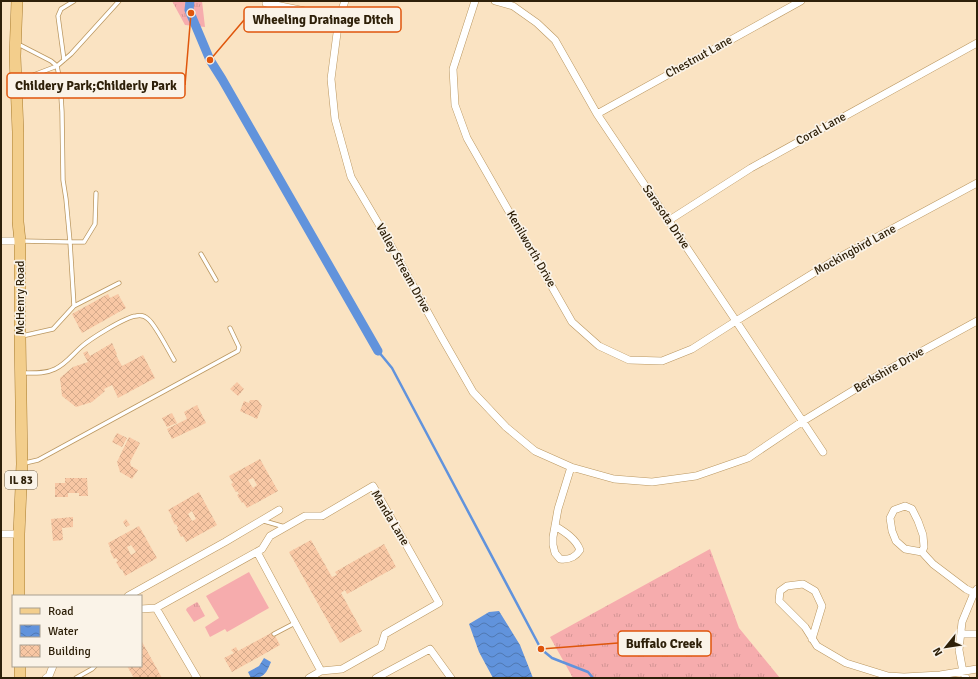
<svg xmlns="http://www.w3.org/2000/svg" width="978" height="679" viewBox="0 0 978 679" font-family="Signika,sans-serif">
  <defs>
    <pattern id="grass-tufts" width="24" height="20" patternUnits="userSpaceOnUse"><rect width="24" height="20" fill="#f6acad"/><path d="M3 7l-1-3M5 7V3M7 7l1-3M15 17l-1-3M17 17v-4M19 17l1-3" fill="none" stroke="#d39494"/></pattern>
    <pattern id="water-waves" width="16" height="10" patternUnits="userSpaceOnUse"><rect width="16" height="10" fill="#6193dc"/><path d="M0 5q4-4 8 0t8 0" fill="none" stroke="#5078b1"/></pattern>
    <pattern id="building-cross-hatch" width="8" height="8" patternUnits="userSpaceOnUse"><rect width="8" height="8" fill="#f8c7a4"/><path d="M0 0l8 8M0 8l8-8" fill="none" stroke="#d5ab8c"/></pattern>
  </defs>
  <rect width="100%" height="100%" fill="#fae3c2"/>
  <path fill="url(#grass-tufts)" d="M172 1H202L205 27 185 25Z
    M710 549 739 628 780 678H573L550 637Z
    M197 602 198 603 205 616 194 622 186 610 187 608Z"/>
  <path fill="#f6acad" d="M249 572 269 608 227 632 225 629 210 637 205 627 219 618 206 596Z"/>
  <path fill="url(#water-waves)" d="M499 611 520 645 533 678H493L479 652 469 624 489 612Z
    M264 658 271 662C266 674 264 678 251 678L248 672 259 666Z"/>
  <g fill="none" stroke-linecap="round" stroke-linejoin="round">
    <path stroke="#6193dc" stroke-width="2.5" d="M378 351 392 368 541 649 552 658 588 672 593 678"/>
    <path stroke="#6193dc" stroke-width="9" d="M190 1 189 10 210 60 222 79 378 351"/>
  </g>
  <path fill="url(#building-cross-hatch)" fill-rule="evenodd" d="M108 294 110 298 118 294 126 308 82 333 72 314Z
    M112 343 117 354 116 355 122 366 143 355 155 378 118 398 112 385 104 389 105 391 92 402 76 407 62 396 60 378 73 367 88 362 83 353 87 351 90 356Z
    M237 382 244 389 238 396 230 389Z
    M250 400H258L262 406 257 419 240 411 244 401 249 403Z
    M197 405 206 423 172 439 167 429 187 419 184 412Z
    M172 413 177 423 167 427 162 418Z
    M117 433 127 438 122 447 112 442Z
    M129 437 140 443 130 462 131 466 138 470 132 479 120 472 117 462Z
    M260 459 278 491 247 508 243 502 242 503 237 495 239 494 237 491 236 492 231 484 233 483 229 476ZM253 478 257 485 253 488 248 480Z
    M65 478H87L88 496H79V493H68V497H55V483H65Z
    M199 492 217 525 186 542 183 536 181 537 177 529 178 528 176 524 175 525 171 517 172 516 168 510ZM192 511 196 519 192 521 188 514Z
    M73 517V527L62 528 63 540 53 541 51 519Z
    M126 519 130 525 126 527 123 522Z
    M139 526 157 558 125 576 122 569 121 570 116 562 118 561 116 558 114 559 110 551 111 550 108 543ZM131 545 136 552 131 555 127 547Z
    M311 540 332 577 337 575 335 572 384 544 396 567 347 594 345 590 341 593 362 631 340 643 289 552Z
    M273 632 280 645 232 672 224 658 234 653 231 650 236 647 238 651Z
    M141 640 162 678H134L127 666H141Z"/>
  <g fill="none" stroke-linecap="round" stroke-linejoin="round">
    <defs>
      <path id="service" d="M64 60 58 16 61 9 74 1
        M18 81 57 66 51 61 18 44
        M21 241 70 242 66 199 63 180 62 112 60 81 57 66 71 54 119 1
        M201 254 216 280
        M74 306 119 283
        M22 336 53 329 74 306 70 242H84L95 224 96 193
        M22 373C33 373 45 374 55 369 66 364 72 355 81 347 90 339 125 317 136 316 140 315 145 316 148 319 155 324 168 350 174 360
        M25 463 38 460 238 351 239 347 230 328
        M264 521 285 527
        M274 634 295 623
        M76 678 92 669 95 666"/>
      <path id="minor" d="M345 1 339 18 331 79 335 119 351 177 384 233 442 338 473 392 506 427 535 451 571 467 558 509 553 537V545L555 553 560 559C569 560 575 558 580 550 576 539 565 532 555 526
        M475 1 453 69 455 105 467 138 572 322 599 346 629 360 662 361 692 349 736 321 838 258 977 183
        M495 1 513 6 537 23 555 40 597 114 736 321 823 452
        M266 3 339 18
        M597 114 801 1
        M668 221 751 168 977 43
        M1 241H20
        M571 467 614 479 652 482 696 476 748 458 803 421 882 373 977 321
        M1 534H19
        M257 552 321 671
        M922 552 924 547 923 535 918 521 912 509 905 506 894 510 890 518 892 531 896 541 905 549 922 552 933 564 966 589 974 593
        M128 596 225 542 279 510
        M156 608 197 678
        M141 609 156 608 262 549 270 536 305 516H322L373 486 439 603 385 634 381 647 342 669 321 671 309 678
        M961 634H977
        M812 639 822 606 815 591 803 584 787 586 780 591 779 601 805 627 817 646 846 663 888 676 904 677 940 675 977 669
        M46 678 49 676 53 666
        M376 678 430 649 451 678
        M966 678 963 672 959 650 962 622 974 593 977 589"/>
      <path id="primary" d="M17 1 15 56 18 132V222L20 241V337L22 464 19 534V596
        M20 666V678"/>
    </defs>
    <use href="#service" stroke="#ba9760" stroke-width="5"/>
    <use href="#minor" stroke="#ba9760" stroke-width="8"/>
    <use href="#primary" stroke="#a97c2d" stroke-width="12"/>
    <use href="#service" stroke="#fff" stroke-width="3.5"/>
    <use href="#minor" stroke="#fff" stroke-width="7"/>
    <use href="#primary" stroke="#f3ce8c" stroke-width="11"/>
  </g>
  <g text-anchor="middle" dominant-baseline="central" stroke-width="3.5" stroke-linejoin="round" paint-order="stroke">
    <rect fill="#faf3e8" stroke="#6b5f4c" stroke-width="1" x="5" y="471" width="32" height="18" rx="3"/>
    <g font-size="11" font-weight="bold" fill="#2e2009">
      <text x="21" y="480">IL 83</text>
    </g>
    <g font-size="12" fill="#2e2009" stroke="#faf3e8">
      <text transform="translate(699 57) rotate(-29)">Chestnut Lane</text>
      <text transform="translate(821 129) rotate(-29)">Coral Lane</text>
      <text transform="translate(666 217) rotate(56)">Sarasota Drive</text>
      <text transform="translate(531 249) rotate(60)">Kenilworth Drive</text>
      <text transform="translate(855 250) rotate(-29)">Mockingbird Lane</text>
      <text transform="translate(403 268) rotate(61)">Valley Stream Drive</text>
      <text transform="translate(20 298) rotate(-90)">McHenry Road</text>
      <text transform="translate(889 370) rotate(-30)">Berkshire Drive</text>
      <text transform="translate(390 518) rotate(59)">Manda Lane</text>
    </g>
  </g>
  <path fill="none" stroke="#df560c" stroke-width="1.5" d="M210 60L244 20M191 13L185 85M541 649L618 643"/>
  <g fill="#df560c" stroke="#faf3e8" stroke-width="1.5">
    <circle cx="210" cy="60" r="4"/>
    <circle cx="191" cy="13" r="4"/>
    <circle cx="541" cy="649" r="4"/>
  </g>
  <g fill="#faf3e8" stroke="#df560c" stroke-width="1.5">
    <rect x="244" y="7" width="157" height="25" rx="4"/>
    <rect x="7" y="73" width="178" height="25" rx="4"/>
    <rect x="618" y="631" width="93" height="25" rx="4"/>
  </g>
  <g font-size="13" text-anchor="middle" font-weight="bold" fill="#2e2009">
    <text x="323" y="24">Wheeling Drainage Ditch</text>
    <text x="96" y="90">Childery Park;Childerly Park</text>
    <text x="664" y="648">Buffalo Creek</text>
  </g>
  <rect width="978" height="679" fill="none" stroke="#2e2009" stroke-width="4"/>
  <rect x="12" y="595" width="130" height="72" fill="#faf3e8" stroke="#a89f8f"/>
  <rect x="20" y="608" width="20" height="6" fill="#f3ce8c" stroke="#a89f8f"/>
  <text x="48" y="615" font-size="12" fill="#2e2009">Road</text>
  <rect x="20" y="625" width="20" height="12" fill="url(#water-waves)" stroke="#a89f8f"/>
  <text x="48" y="635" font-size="12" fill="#2e2009">Water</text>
  <rect x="20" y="645" width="20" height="12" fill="url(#building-cross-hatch)" stroke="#a89f8f"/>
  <text x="48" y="655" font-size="12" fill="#2e2009">Building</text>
  <g transform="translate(946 647) rotate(240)" stroke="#faf3e8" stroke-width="3" paint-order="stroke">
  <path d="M0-3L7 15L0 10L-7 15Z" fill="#2e2009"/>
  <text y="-6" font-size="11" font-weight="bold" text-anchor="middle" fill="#2e2009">N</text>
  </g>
</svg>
